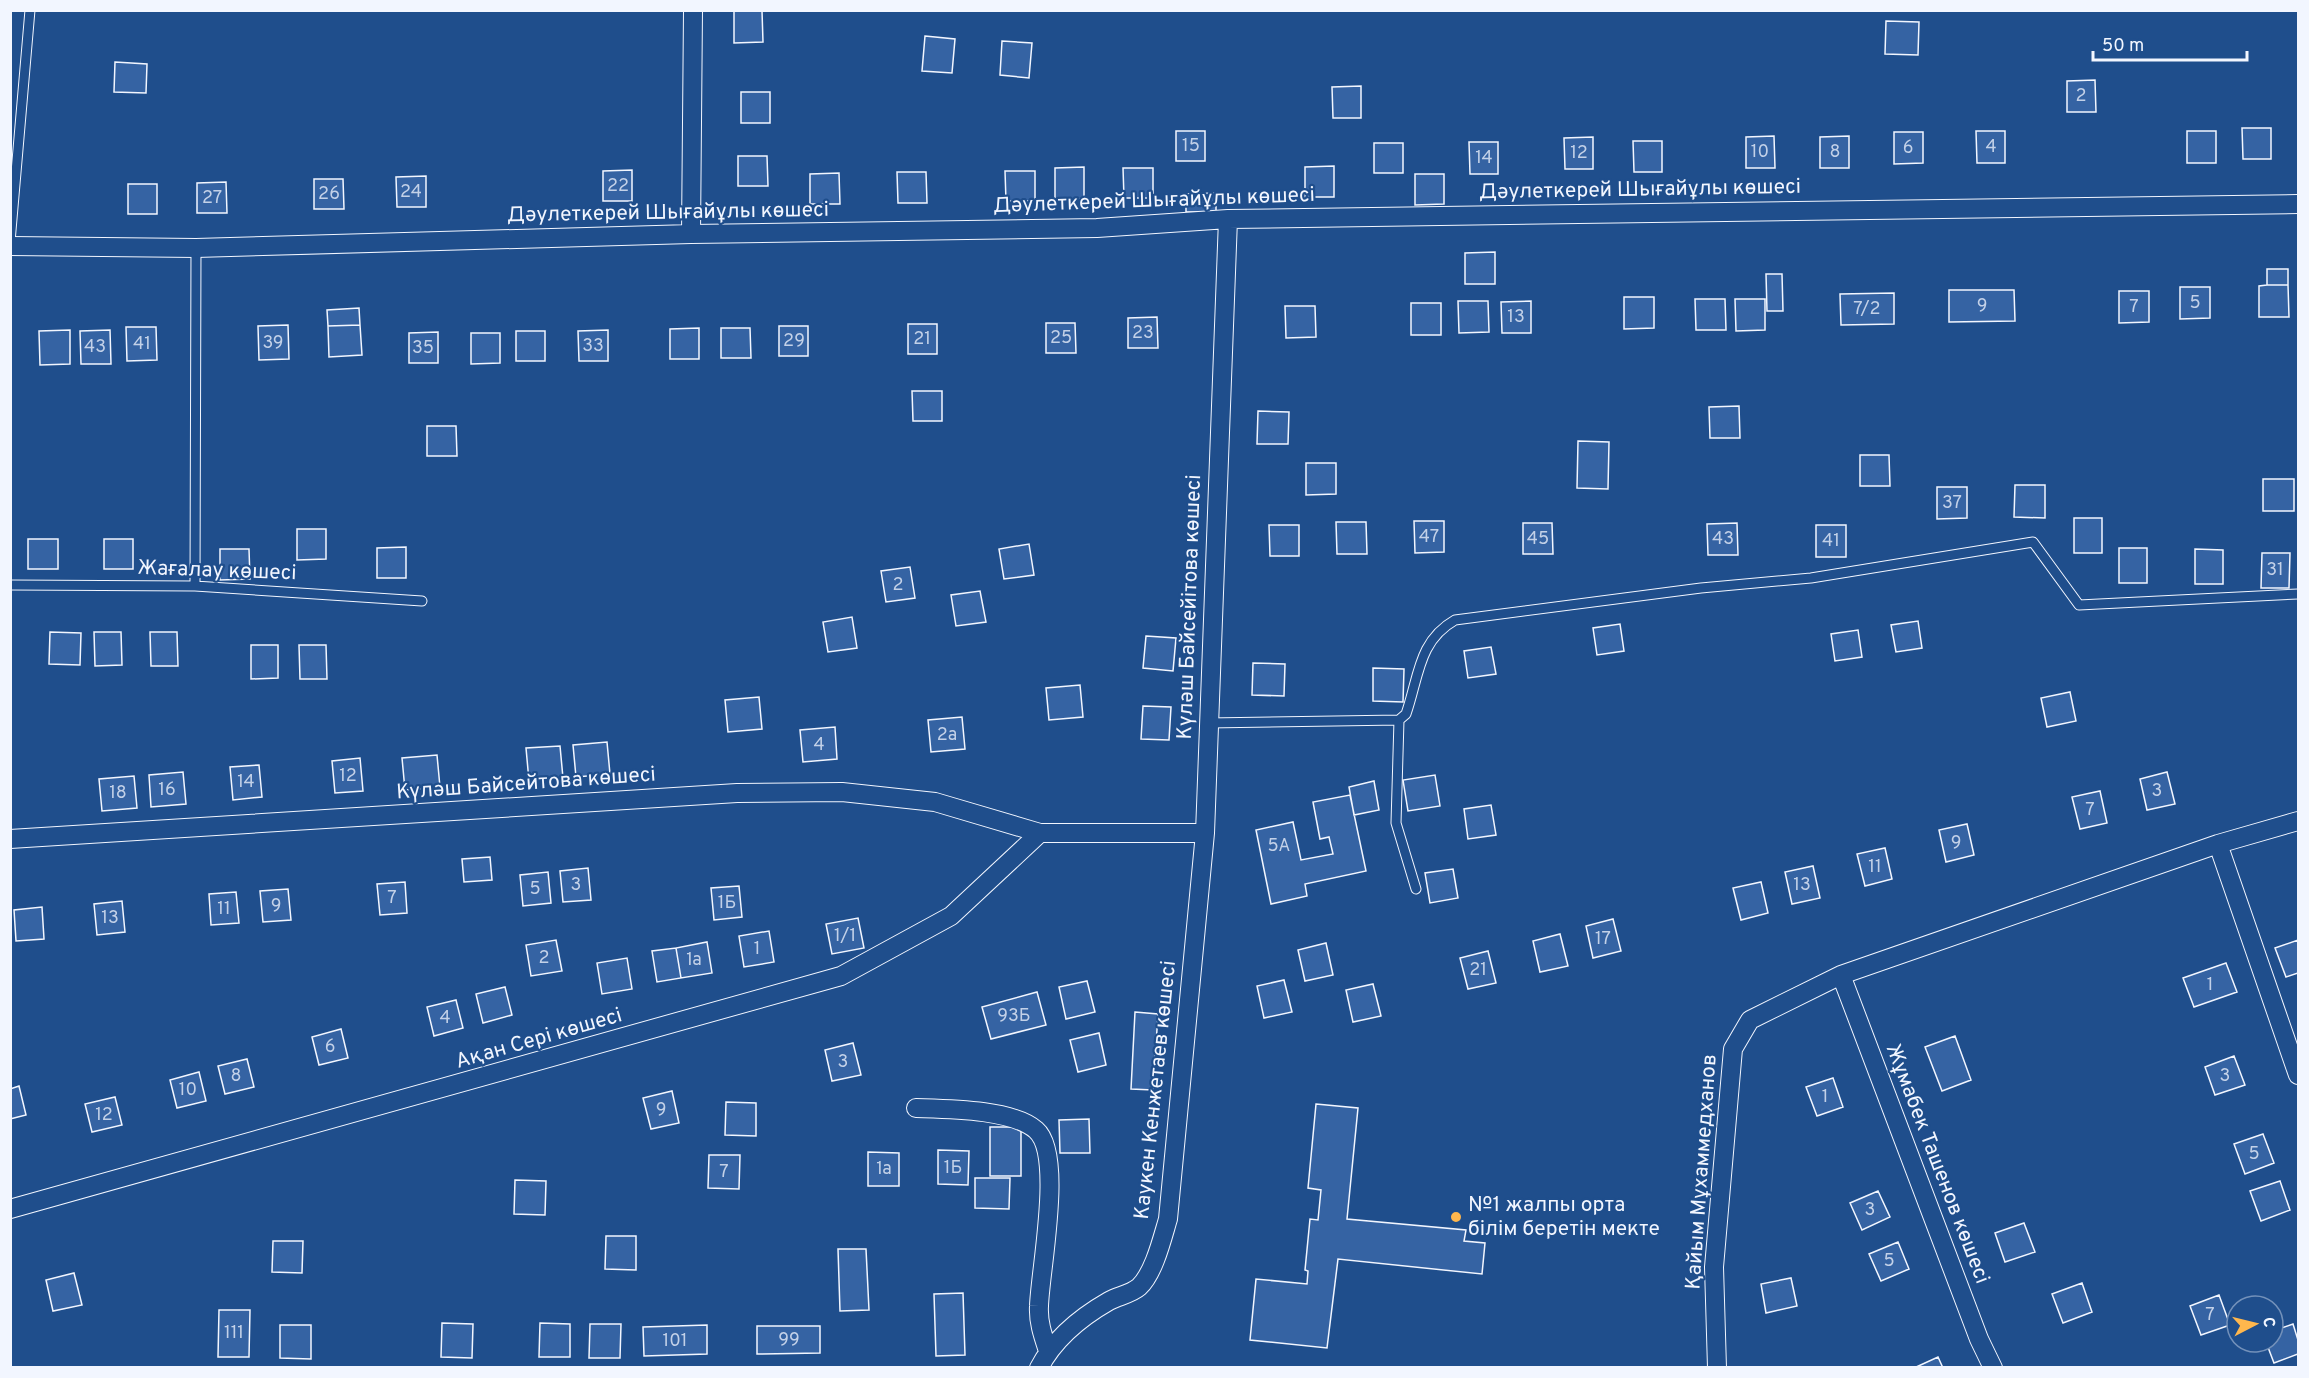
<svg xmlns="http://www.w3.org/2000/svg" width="2309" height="1378" viewBox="0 0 2309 1378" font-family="Overpass,sans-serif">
  <rect width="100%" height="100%" fill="#1f4e8c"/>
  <path fill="#3563a3" stroke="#f2f6ff" stroke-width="1.5" d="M734 11H762L763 42 734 43Z
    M1886 21 1919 22 1918 55 1885 54Z
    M925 36 955 39 952 73 922 71Z
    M1002 41 1032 43 1029 78 1000 75Z
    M115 62 147 64 146 93 114 92Z
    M2095 80 2096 112H2067V81Z
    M1361 86V118H1333L1332 87Z
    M741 92H770V123H741Z
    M2242 128H2271V159H2243Z
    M1176 131H1205V161H1176Z
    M1976 131H2005V163H1977Z
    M2187 131H2216V163H2187Z
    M1894 132H1923V163L1894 164Z
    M1774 136 1775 168H1746V137Z
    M1849 136V168H1820V137Z
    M1593 137V169H1565L1564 138Z
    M1633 141H1662V172H1634Z
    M1469 142H1498V174H1470Z
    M1374 143H1403V173H1374Z
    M738 156H767L768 186H738Z
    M1334 166V197H1305V167Z
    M1084 167V199H1055V168Z
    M1123 168H1153V198H1124Z
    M632 170V201H603V171Z
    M1005 171H1035V201H1006Z
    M897 172H926L927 203H898Z
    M839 173 840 204H810V174Z
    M1415 174H1444V204L1415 205Z
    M426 176V207H397L396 177Z
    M314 179H343L344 209H314Z
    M226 182 227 213H197V183Z
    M128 184H157V214H128Z
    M1216 193V212H1186V194Z
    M1495 252V284H1465V253Z
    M2267 269H2288V285H2267Z
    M1766 274H1782L1783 311H1767Z
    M2267 285H2288L2289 317H2259V286Z
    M2180 287H2210V318L2180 319Z
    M1949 290H2014L2015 321 1949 322Z
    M2119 291H2149V322L2119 323Z
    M1894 293V324L1841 325 1840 294Z
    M1624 297H1654V328L1624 329Z
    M1695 299H1725L1726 330H1696Z
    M1735 299H1765V330L1736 331Z
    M1458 301H1488L1489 332 1459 333Z
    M1531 301V333H1502L1501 302Z
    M1411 303H1441V335H1411Z
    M1285 306H1315L1316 337 1286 338Z
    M359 308 360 325 328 326 327 310Z
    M1157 317 1158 348H1128V318Z
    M1046 323H1075L1076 353H1046Z
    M908 324H937V354H908Z
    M288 325 289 359 259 360 258 326Z
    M360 325 362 355 329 357 328 326Z
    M779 326H808V356H779Z
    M126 327H156L157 360 127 361Z
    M699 328V359H670V329Z
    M721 328H750L751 358H721Z
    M70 330V364L40 365 39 331Z
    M110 330 111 364H81L80 331Z
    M608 330V361H579L578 331Z
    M516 331H545V361H516Z
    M438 332V363H409V333Z
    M471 333H500V363L471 364Z
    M912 391H942V421H913Z
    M1739 406 1740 438H1710L1709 407Z
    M1258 411 1289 412 1288 444H1257Z
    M427 426H456L457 456H427Z
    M1578 441 1609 442 1608 489 1577 488Z
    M1860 455H1889L1890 486H1860Z
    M1306 463H1336V494L1306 495Z
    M2263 479H2294V511H2263Z
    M2015 485H2045V518L2014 517Z
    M1937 487H1967V518L1937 519Z
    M2074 518H2102V553H2074Z
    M1414 521H1444V552L1415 553Z
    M1336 522H1366L1367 554H1337Z
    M1523 523H1552L1553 554H1523Z
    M1737 523 1738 555H1708L1707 524Z
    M1269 525H1299V556H1270Z
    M1816 525H1846V557H1816Z
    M297 529H326V559L297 560Z
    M28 539H58V569H28Z
    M104 539H133V569H104Z
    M1029 544 1034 575 1004 579 999 549Z
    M406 547V578H377V548Z
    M2119 548H2147V583H2119Z
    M220 549H249L250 579 220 580Z
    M2195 549 2223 550V584H2195Z
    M2262 553H2290L2289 588H2261Z
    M910 567 915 598 886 602 881 571Z
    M980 591 986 622 956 626 951 595Z
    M852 617 857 648 828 652 823 622Z
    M1918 621 1922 648 1896 652 1891 625Z
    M1620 624 1624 651 1597 655 1593 628Z
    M1858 630 1862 657 1835 661 1831 634Z
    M50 632 81 633 80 665 49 664Z
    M94 632H121L122 665 95 666Z
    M150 632H177L178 666H151Z
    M1146 636 1176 638 1173 671 1143 668Z
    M251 645H278V678L251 679Z
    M299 645H326L327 679H300Z
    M1491 647 1496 674 1468 678 1464 651Z
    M1253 663 1285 664 1284 696 1252 695Z
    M1373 668 1404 669 1403 702 1373 701Z
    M1080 685 1083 717 1049 720 1046 688Z
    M2070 692 2076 721 2047 727 2041 698Z
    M759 697 762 729 728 732 725 700Z
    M1143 706 1171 707 1169 740 1141 739Z
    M962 717 965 749 931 752 928 720Z
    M835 727 837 759 803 762 800 730Z
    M607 742 610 774 576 777 573 745Z
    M560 746 563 778 529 781 526 748Z
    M437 755 440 787 405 790 402 758Z
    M360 758 363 791 335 793 332 761Z
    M259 765 262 797 233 800 230 767Z
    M183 772 186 804 151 807 149 775Z
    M2167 772 2175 804 2147 810 2140 779Z
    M1435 775 1440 806 1408 811 1403 780Z
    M134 776 137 808 102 811 99 779Z
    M1374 781 1379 810 1354 815 1349 787Z
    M2100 791 2107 823 2080 829 2072 797Z
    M1350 795 1366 871 1305 884 1307 896 1271 904 1256 830 1293 822 1301 860 1333 854 1329 837 1320 839 1313 802Z
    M1491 805 1496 835 1468 839 1464 809Z
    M1967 824 1974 855 1946 862 1939 830Z
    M1885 848 1892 879 1865 886 1857 854Z
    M490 857 492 880 464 882 462 859Z
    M1813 866 1820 898 1792 904 1785 872Z
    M588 868 591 900 563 902 560 871Z
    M1453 869 1458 898 1430 903 1425 873Z
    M548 872 551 903 523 906 520 875Z
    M405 882 407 913 380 915 377 884Z
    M1761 882 1768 913 1741 920 1733 888Z
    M739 886 742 917 714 920 711 888Z
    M288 889 291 920 263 922 260 891Z
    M236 892 239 923 211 925 209 894Z
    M122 901 125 932 97 935 94 904Z
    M42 907 44 939 16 941 14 910Z
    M858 918 864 948 832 954 826 924Z
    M1613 919 1621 951 1593 958 1586 926Z
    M769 931 774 962 744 967 739 936Z
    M1560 934 1568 966 1540 972 1533 941Z
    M556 940 562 971 531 976 526 945Z
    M2298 940V973L2286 977 2275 948Z
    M707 942 712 973 681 978 676 948Z
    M1326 943 1333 975 1305 981 1298 950Z
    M676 948 681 978 657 982 652 951Z
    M1488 951 1496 983 1468 989 1460 958Z
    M627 958 632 989 602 994 597 963Z
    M2226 963 2237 992 2194 1007 2183 978Z
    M1284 980 1292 1012 1264 1018 1257 986Z
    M1087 981 1095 1012 1066 1019 1059 987Z
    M1373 984 1381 1016 1353 1022 1346 990Z
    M505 987 512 1015 483 1023 476 994Z
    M1037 992 1046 1025 991 1039 982 1007Z
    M456 1000 463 1028 434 1036 427 1007Z
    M1135 1012 1158 1014 1153 1090 1131 1089Z
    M341 1029 348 1058 319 1065 312 1037Z
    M1099 1033 1106 1065 1078 1072 1070 1040Z
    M1955 1036 1971 1080 1942 1091 1925 1047Z
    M853 1043 861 1075 832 1081 825 1050Z
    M2234 1056 2245 1085 2215 1095 2205 1067Z
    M247 1059 254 1087 225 1094 218 1066Z
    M199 1072 206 1101 177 1108 170 1080Z
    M1833 1078 1843 1107 1817 1116 1806 1087Z
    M19 1086 26 1115 10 1119V1089Z
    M672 1091 679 1123 651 1129 643 1098Z
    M115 1097 122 1125 92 1132 85 1104Z
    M726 1102 756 1103V1136L725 1135Z
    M1316 1104 1358 1108 1347 1219 1466 1230 1464 1241 1485 1243 1482 1274 1338 1259 1327 1348 1250 1340 1256 1279 1307 1284 1308 1271 1305 1270 1310 1219 1318 1220 1321 1190 1308 1188Z
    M1089 1119 1090 1153H1060L1059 1120Z
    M990 1127H1021V1176H990Z
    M2263 1134 2274 1163 2245 1174 2234 1144Z
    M938 1150 969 1151 968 1185 938 1184Z
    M868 1152 899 1153V1186H868Z
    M709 1155H740L739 1189 708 1188Z
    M975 1178H1010L1009 1209 975 1208Z
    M515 1180 546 1181 545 1215 514 1214Z
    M2280 1181 2290 1210 2261 1221 2250 1191Z
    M1878 1191 1890 1217 1862 1230 1850 1203Z
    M2024 1223 2035 1252 2005 1262 1995 1233Z
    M606 1236H636V1270L605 1269Z
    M273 1241H303L302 1273 272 1272Z
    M1898 1242 1909 1269 1881 1281 1869 1254Z
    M838 1249H866L869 1310 840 1311Z
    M74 1273 82 1305 53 1311 46 1280Z
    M1791 1278 1797 1306 1766 1313 1761 1284Z
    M2082 1283 2092 1312 2063 1323 2052 1294Z
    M963 1293 965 1355 936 1356 934 1294Z
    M2219 1295 2230 1325 2201 1335 2190 1306Z
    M219 1310H250L249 1357H218Z
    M442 1323 473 1324 472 1358 441 1357Z
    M540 1323 570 1324V1357H539Z
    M590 1324H621L620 1358H589Z
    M2293 1324 2298 1340V1354L2274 1363 2266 1342H2273V1331Z
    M280 1325H311V1359L280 1358Z
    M707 1325V1354L644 1356 643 1327Z
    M757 1326H820V1353L757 1354Z
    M1938 1357 1943 1368H1914Z"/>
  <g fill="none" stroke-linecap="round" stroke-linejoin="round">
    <defs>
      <path id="lane" d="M10 242 30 10
        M10 585 195 586 422 601
        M195 586 196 248
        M1208 723 1399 720
        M1416 889 1396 823 1399 720 1406 714C1419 677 1418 641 1455 620L1701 588 1811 578 2033 542 2079 605 2298 594"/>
      <path id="street" d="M691 234 693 10
        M10 246 196 248 691 234 1097 228 1228 219 2298 204
        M10 839 737 793 842 792 935 802 1040 833H1205L1228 219
        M2218 844 2298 1075
        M1841 975 1979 1339 1993 1368
        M916 1108C947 1109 1012 1109 1036 1130 1064 1154 1040 1270 1039 1306 1038 1322 1043 1336 1048 1351
        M10 1209 841 976 951 916 1040 833
        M1039 1368C1054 1339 1081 1317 1109 1301 1118 1296 1131 1294 1139 1287 1154 1273 1162 1239 1168 1219L1205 833
        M1717 1368 1714 1267 1733 1049 1750 1020 1841 975 2218 844 2298 821"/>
    </defs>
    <use href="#lane" stroke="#f2f6ff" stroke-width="11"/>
    <use href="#street" stroke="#f2f6ff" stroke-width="20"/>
    <use href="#lane" stroke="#1f4e8c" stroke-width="9"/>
    <use href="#street" stroke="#1f4e8c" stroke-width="18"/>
  </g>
  <circle fill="#ffb74d" stroke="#1f4e8c" stroke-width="2" cx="1456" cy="1217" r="6"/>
  <g text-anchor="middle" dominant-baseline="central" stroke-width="4.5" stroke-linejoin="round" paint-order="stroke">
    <g font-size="18" fill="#c3d1e8">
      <text x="2081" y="96">2</text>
      <text x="1191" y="146">15</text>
      <text x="1991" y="147">4</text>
      <text x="1908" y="148">6</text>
      <text x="1760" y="152">10</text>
      <text x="1835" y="152">8</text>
      <text x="1579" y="153">12</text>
      <text x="1484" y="158">14</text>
      <text x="618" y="186">22</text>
      <text x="411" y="192">24</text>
      <text x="329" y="194">26</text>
      <text x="212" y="198">27</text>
      <text x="2195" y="303">5</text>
      <text x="1982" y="306">9</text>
      <text x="2134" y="307">7</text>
      <text x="1867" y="309">7/2</text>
      <text x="1516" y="317">13</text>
      <text x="1143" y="333">23</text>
      <text x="1061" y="338">25</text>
      <text x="922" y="339">21</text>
      <text x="794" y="341">29</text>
      <text x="273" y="343">39</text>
      <text x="142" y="344">41</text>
      <text x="593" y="346">33</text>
      <text x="95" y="347">43</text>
      <text x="423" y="348">35</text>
      <text x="1952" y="503">37</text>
      <text x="1429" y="537">47</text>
      <text x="1538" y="539">45</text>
      <text x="1723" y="539">43</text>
      <text x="1831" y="541">41</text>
      <text x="2275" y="570">31</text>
      <text x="898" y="585">2</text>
      <text x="947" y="735">2а</text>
      <text x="819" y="745">4</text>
      <text x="348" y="776">12</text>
      <text x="246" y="782">14</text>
      <text x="167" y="790">16</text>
      <text x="2157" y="791">3</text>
      <text x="118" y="793">18</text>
      <text x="2090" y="810">7</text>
      <text x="1956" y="843">9</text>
      <text x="1279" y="846">5А</text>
      <text x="1875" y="867">11</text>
      <text x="576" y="885">3</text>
      <text x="1802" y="885">13</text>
      <text x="535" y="889">5</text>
      <text x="392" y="898">7</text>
      <text x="727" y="903">1Б</text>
      <text x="276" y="906">9</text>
      <text x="224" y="909">11</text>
      <text x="110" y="918">13</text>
      <text x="845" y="936">1/1</text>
      <text x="1603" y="939">17</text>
      <text x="757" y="949">1</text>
      <text x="544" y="958">2</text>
      <text x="694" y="960">1а</text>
      <text x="1478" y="970">21</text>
      <text x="2210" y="985">1</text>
      <text x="1014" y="1016">93Б</text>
      <text x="445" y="1018">4</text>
      <text x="330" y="1047">6</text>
      <text x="843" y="1062">3</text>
      <text x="236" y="1076">8</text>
      <text x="2225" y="1076">3</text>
      <text x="188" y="1090">10</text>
      <text x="1825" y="1097">1</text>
      <text x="661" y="1110">9</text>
      <text x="104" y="1115">12</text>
      <text x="2254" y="1154">5</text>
      <text x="953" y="1168">1Б</text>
      <text x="884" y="1169">1а</text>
      <text x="724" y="1172">7</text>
      <text x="1870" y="1210">3</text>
      <text x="1889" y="1261">5</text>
      <text x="2210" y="1315">7</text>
      <text x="234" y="1333">111</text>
      <text x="789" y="1340">99</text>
      <text x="675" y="1341">101</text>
    </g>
    <g font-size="21" fill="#f2f6ff" stroke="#1f4e8c">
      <text transform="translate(1640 190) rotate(-1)">Дәулеткерей Шығайұлы көшесі</text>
      <text transform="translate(1154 201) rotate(-2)">Дәулеткерей Шығайұлы көшесі</text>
      <text transform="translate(668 213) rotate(-1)">Дәулеткерей Шығайұлы көшесі</text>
      <text transform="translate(217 571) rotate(2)">Жағалау көшесі</text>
      <text transform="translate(1190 607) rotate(-88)">Күләш Байсейітова көшесі</text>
      <text transform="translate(526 784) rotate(-4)">Күләш Байсейтова көшесі</text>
      <text transform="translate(539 1039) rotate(-16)">Ақан Сері көшесі</text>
      <text transform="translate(1156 1090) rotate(-84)">Каукен Кенжетаев көшесі</text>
      <text transform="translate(1937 1164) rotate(69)">Жұмабек Ташенов көшесі</text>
      <text transform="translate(1702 1172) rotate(-86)">Қайым Мұхаммедханов</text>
    </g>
    <g font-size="21" fill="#f2f6ff" stroke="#1f4e8c" text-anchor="start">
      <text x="1468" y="1205">№1 жалпы орта<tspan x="1468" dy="24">білім беретін мекте</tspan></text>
    </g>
  </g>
  <rect width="2309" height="1378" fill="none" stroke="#f2f6ff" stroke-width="24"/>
  <g transform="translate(2255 1324) rotate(83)"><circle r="28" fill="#1f4e8c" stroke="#7391ba" stroke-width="1.5"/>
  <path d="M0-4.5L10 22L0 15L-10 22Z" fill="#ffb74d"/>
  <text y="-9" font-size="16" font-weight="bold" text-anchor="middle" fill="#f2f6ff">С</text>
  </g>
  <path d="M2093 51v9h154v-9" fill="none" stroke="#f2f6ff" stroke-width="3"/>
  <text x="2102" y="51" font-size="18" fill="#f2f6ff" stroke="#1f4e8c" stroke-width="4.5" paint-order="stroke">50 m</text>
</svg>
